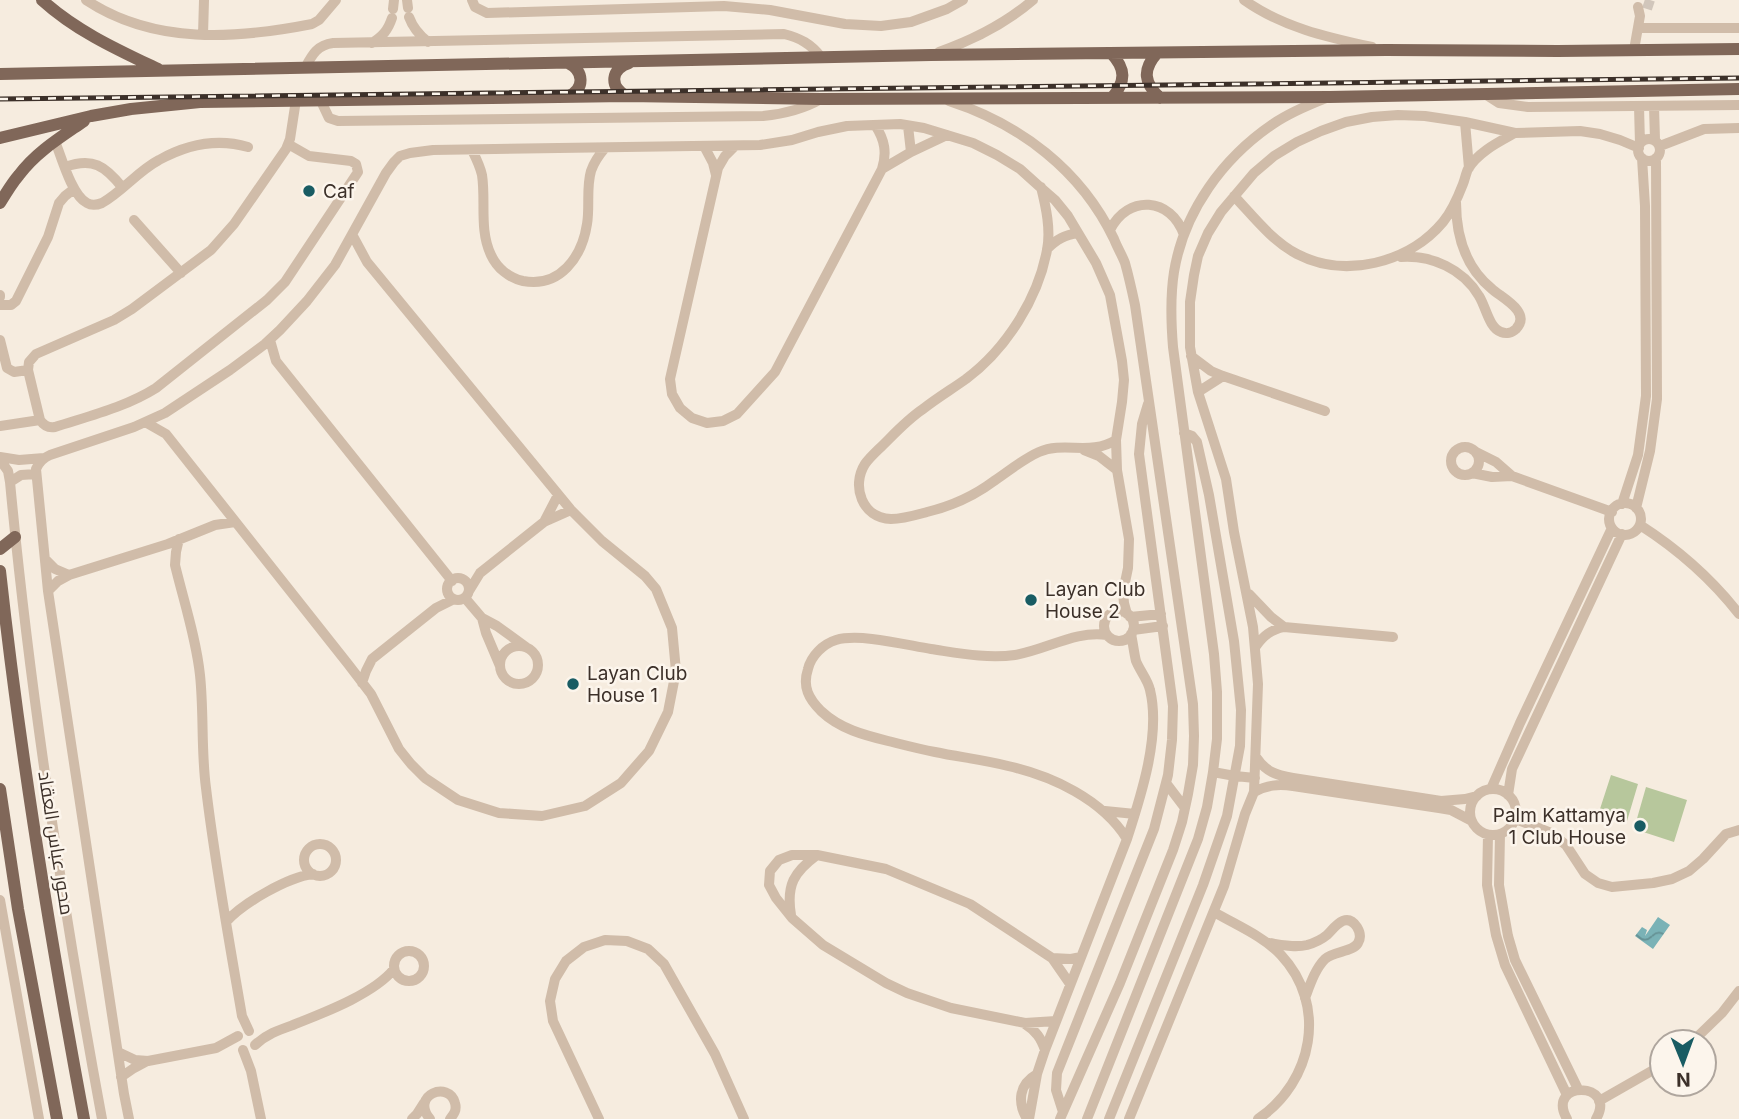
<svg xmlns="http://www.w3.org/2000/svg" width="1739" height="1119" viewBox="0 0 1739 1119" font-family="Inter,Cairo,sans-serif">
  <defs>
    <pattern id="water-waves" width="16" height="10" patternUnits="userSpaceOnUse" patternTransform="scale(1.75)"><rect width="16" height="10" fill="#7ab2b6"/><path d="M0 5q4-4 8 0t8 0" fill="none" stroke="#659194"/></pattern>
  </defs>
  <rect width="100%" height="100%" fill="#f6ecdf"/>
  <path fill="#b7c79c" d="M1611 775 1638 784 1627 821 1599 812Z
    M1646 787 1687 800 1674 842 1634 829Z"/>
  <path fill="url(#water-waves)" d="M1658 917 1670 925 1653 949 1635 936 1642 927 1647 930 1645 936Z"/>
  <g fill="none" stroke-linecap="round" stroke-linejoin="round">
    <path stroke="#d1c6bb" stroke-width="10" stroke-dasharray="10 5" stroke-linecap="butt" d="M1647 9 1650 0"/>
    <path stroke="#d0bca9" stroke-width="10" d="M86 0C154 45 236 39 312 24L319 20 336 0
      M407 0 408 8
      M472 0 475 7 487 13 724 6 770 10 845 24 881 26 911 22 947 9 963 0
      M1244 0C1282 27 1326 37 1372 47
      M393 9 394 0
      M409 17C413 28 419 35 428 42
      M1638 28H1739
      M203 35 204 0
      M372 43C383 36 388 30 392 18
      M1634 50 1640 16 1638 7
      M939 52C973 40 1005 24 1033 0
      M305 68C312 55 317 45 333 43L784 34C800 38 811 44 821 57
      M1485 94 1499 103 1528 107 1739 105
      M320 99 329 118 338 121 763 116C784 114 802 110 821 99
      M949 101C1020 124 1081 170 1114 239 1117 247 1122 255 1125 263 1129 277 1132 291 1135 305L1193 704 1194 736 1193 765 1188 794 1182 822 1173 850 1120 983 1060 1119
      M1639 106 1640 144
      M1654 106 1655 140
      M1465 122 1469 168
      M908 126 911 152
      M1638 150a11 11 0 1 1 22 0a11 11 0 1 1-22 0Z
      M55 141C61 156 72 196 87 203 92 206 97 205 102 203 123 191 138 171 159 160 186 145 217 138 248 147
      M288 144 309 156 351 161 356 164 358 172 285 282 267 300 156 388C126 407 89 416 55 427 49 428 44 426 40 420L28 370 29 362 36 354 114 320 132 309 211 250 234 224 286 149 290 139 296 100
      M704 146 713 163 716 175
      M735 146 725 156 718 168 670 379 672 394 680 408 692 418 707 423 723 421 737 414 775 372 882 169C887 153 885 140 875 125
      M1660 146 1704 129 1739 128
      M472 150C476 158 480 166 482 175 486 201 479 230 491 255 497 268 509 278 523 281 560 288 582 257 587 224 590 207 586 188 591 171 594 162 599 155 605 148
      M65 167C93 157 105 166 122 187
      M882 169 911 152 947 135
      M1041 187C1046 207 1051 230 1047 250 1038 299 1006 349 966 379 952 389 937 398 923 409 908 419 896 432 883 445 877 451 870 457 865 464 851 486 862 518 891 519 903 519 916 515 927 512 952 506 974 496 994 481 1009 471 1023 459 1039 452 1065 441 1090 456 1116 440
      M1234 196C1253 216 1272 241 1297 254 1345 279 1409 263 1443 222 1452 211 1458 197 1463 184 1465 179 1466 173 1468 169 1478 152 1499 142 1515 133
      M134 220 181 273
      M1110 230C1128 194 1171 197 1184 235
      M1047 249C1057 239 1065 235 1078 233
      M1401 257C1432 255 1463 269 1479 296 1486 307 1489 328 1501 332 1506 334 1512 333 1516 329 1532 312 1502 298 1492 289 1465 267 1456 236 1456 202
      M0 297V295
      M0 305H11L16 301 48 237 59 203 65 196 74 189
      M0 340 7 368 14 372 28 370
      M270 340 276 361 452 581
      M1191 356 1211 371 1223 376 1325 411
      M1198 392 1223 376
      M145 422 166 434 348 664 371 694 399 749 411 764 425 778 458 800 499 813 542 816 585 806 621 783 649 751 668 712 676 671 672 628 656 589 645 576 602 541 571 510 367 262 353 236
      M0 426 40 420
      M1451 461a14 14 0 1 1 28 0a14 14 0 1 1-28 0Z
      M1084 450 1099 456 1117 470
      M1476 452 1496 462 1512 476 1612 512
      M0 457 19 460 44 458
      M0 460 8 471 10 482C30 695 63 908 102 1119
      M1472 473 1492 477 1512 476
      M10 482 21 475 36 474
      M1609 519a16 16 0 1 1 32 0a16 16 0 1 1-32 0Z
      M1622 504 1638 455 1646 396 1645 206 1642 158
      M1636 508 1650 451 1657 399 1656 158
      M544 522 558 495
      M1640 525C1679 550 1711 578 1739 614
      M179 539 176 552 175 565C184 602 196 638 200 675 204 713 201 751 206 788 215 864 229 940 242 1016L249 1031
      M45 559 55 569 69 575
      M447 589a11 11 0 1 1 22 0a11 11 0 1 1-22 0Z
      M48 591 58 581 69 575 168 544 215 525 235 522
      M469 591 480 573 544 522 571 510
      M1249 594 1271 617 1284 627
      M465 598 482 618 497 626 526 647
      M1104 626a15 15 0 1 1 30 0a15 15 0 1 1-30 0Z
      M1130 617 1161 614
      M482 618 486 633 500 666
      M1133 630 1163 626
      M1107 635C1076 630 1046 650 1015 655 987 659 958 653 931 649 906 645 860 633 836 640 823 644 811 656 808 669 802 687 809 699 821 711 840 729 864 735 888 741 904 745 919 749 935 752 959 757 984 760 1008 766 1052 776 1102 799 1127 839
      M500 665a19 19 0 1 1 38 0a19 19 0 1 1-38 0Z
      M1256 646C1264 635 1271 630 1284 627L1393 637
      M362 683 366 671 372 659 436 608 454 599
      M1256 757C1266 772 1276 775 1293 778L1441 801 1465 799 1477 796
      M1213 772 1235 776 1255 778
      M1166 783 1185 808
      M1470 812a23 23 0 1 1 46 0a23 23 0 1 1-46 0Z
      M1491 789 1520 723 1612 528
      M1254 792C1267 785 1278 784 1293 786L1439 808 1451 810 1472 821
      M1508 795 1512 769 1622 534
      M1105 811 1135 814
      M1516 819 1551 833 1566 845 1585 874 1598 883 1612 887 1653 883 1672 879 1689 871 1703 859 1726 834 1739 830
      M1500 834 1499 885 1508 936 1515 960 1578 1089
      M1488 835 1487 885 1496 935 1505 965 1567 1095
      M304 860a16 16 0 1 1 32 0a16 16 0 1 1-32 0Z
      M0 900 39 1119
      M1214 912C1236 925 1263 936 1281 955 1328 1005 1313 1082 1258 1119
      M791 915C786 885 794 872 817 855
      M226 922C243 903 288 877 313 874
      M1269 943C1282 945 1295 948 1307 945 1314 943 1321 940 1327 935 1335 927 1346 911 1357 927 1360 932 1361 938 1358 943 1353 952 1334 951 1325 959 1315 969 1310 985 1305 998
      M394 966a15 15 0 1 1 30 0a15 15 0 1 1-30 0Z
      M1052 958 1071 959 1081 957
      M1056 1021 1025 1023 951 1008 907 993 886 983 823 945 792 918 776 898 769 885 770 871 779 860 792 855H817L886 869 970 904 1052 958 1070 984
      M1025 1024C1036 1031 1041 1038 1045 1050
      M1692 1042 1722 1013 1739 991
      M255 1045C267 1034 279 1030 293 1025 323 1013 374 994 394 969
      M243 1050 251 1071 261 1119
      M118 1052 135 1060 148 1061 216 1048 238 1036
      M121 1077 134 1068 147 1061
      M1599 1101 1662 1065
      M1063 1112 1056 1090 1057 1073 1154 829 1168 775 1172 740 1173 706 1139 454 1142 424 1148 404
      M129 1119 124 1094 48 591 36 469C39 462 43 458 50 455L134 427 165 413 230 370 265 344 280 330 307 301 335 265 386 173 394 162 400 156 410 153 433 150 760 145 792 140 818 132 847 126 900 124 924 128 973 143 997 155 1020 169 1040 187 1055 200 1068 216 1096 263 1110 295 1122 361 1124 380 1122 402 1116 440 1117 470 1129 539 1128 568 1123 592 1124 603 1127 614
      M412 1119 417 1114 424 1103
      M430 1119C410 1095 449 1080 455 1103 457 1110 454 1114 450 1119
      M599 1119 553 1021 550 1001 555 979 566 961 584 947 605 940 627 941 648 949 664 964 715 1054 744 1119
      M1027 1119C1017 1102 1019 1084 1037 1074
      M1029 1119 1037 1074 1045 1050 1127 839C1141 796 1161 735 1150 690 1148 680 1140 671 1136 661 1134 653 1133 643 1131 634
      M1087 1119 1198 839 1207 807 1213 772 1217 739V692L1214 654 1173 347C1171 322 1170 297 1174 272 1184 211 1223 158 1273 124 1289 113 1308 105 1326 98
      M1109 1119 1203 885 1227 816 1240 746 1241 710 1234 641 1209 495 1197 442 1192 436 1184 433
      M1129 1119 1224 886 1245 814 1254 792 1258 684 1253 627 1234 532 1226 479 1198 392 1190 347V302L1194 275 1198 256 1208 233 1221 212 1254 173 1274 156 1297 142 1321 131 1346 122 1372 117 1398 115 1425 116 1465 122 1515 133 1580 131 1600 134 1620 140 1639 148
      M1567 1119C1545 1080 1618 1081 1596 1119"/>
    <path stroke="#806759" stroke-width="12" d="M42 0C76 31 118 50 158 69
      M1111 53C1126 69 1126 81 1112 98
      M1157 53C1142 70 1144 83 1160 98
      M568 63C584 71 585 88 569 96
      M0 74 931 55 1386 50 1558 51 1739 49
      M626 96C609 86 611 69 629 63
      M0 138 91 116 131 109 200 102 626 96 821 99 1330 97 1739 89
      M0 203C6 193 12 183 19 175 36 152 61 137 84 121
      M0 549 15 537
      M0 571C20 755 50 937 84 1119
      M0 789 18 909 57 1119"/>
    <defs>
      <path id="rail" d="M0 99 1739 78"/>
    </defs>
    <use href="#rail" stroke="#3c3029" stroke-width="5"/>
    <use href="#rail" stroke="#fcf5ec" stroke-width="2.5" stroke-dasharray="8" stroke-linecap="butt"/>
  </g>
  <g fill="#195c63" stroke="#fcf5ec" stroke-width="2.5">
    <circle cx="309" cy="191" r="7"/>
    <circle cx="1031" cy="600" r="7"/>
    <circle cx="573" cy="684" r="7"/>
    <circle cx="1640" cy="826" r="7"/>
  </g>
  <g text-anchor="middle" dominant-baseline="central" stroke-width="5" stroke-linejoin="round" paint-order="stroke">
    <g font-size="19" fill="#3c3029" stroke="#fcf5ec" text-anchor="start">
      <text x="323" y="191">Caf</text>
      <text x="1045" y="589">Layan Club<tspan x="1045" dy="22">House 2</tspan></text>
      <text x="587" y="673">Layan Club<tspan x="587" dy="22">House 1</tspan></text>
      <text x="1626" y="815" text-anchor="end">Palm Kattamya<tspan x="1626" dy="22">1 Club House</tspan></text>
    </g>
    <g font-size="19" fill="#3c3029" stroke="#fcf5ec">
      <text transform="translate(56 843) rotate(81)">محور عباس العقاد</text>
    </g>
  </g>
  <g transform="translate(1683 1063) rotate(179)"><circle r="33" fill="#fcf5ec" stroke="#afa69e" stroke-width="2"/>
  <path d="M0-5L12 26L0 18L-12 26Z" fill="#195c63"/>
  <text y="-10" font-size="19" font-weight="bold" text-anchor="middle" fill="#3c3029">N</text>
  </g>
</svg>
